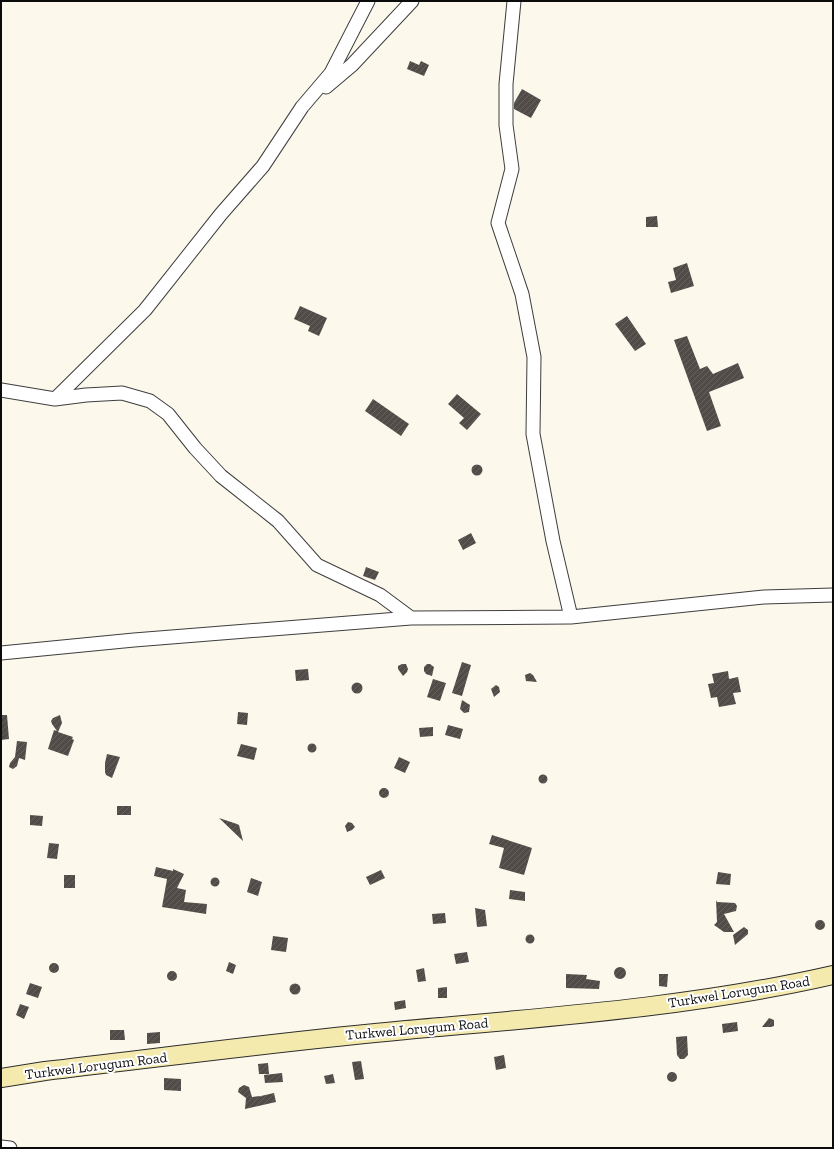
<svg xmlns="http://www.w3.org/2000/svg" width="834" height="1149" viewBox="0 0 834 1149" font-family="'Zilla Slab',serif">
  <defs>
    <pattern id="building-hatch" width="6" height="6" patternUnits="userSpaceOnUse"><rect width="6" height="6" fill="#524c49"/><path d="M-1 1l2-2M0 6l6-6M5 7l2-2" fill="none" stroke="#66615f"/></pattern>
  </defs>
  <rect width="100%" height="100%" fill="#fcf8eb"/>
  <path fill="url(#building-hatch)" d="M410 61 419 65 421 61 429 65 424 76 407 69Z
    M522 89 541 100 531 118 514 109V103Z
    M657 216 658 227H646V217Z
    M687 263 694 286 671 293 668 282 676 280 673 268Z
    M300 306 327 318 319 336 308 331 310 326 294 319Z
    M627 316 646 344 635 351 615 324Z
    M687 336 700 369 707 366 713 374 738 363 744 378 709 392 721 426 707 431 674 340Z
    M457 394 481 414 467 430 459 423 464 418 448 404Z
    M373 399 409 424 401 436 365 411Z
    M471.5 470a5.5 5.5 0 1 1 11 0a5.5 5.5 0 1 1-11 0Z
    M471 533 476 543 463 550 458 540Z
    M366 567 379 572 375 580 363 576Z
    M462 662 471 665 462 696 452 693Z
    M402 664H406L408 669 407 672 403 676 398 669V666Z
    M427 664H430L434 667 432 676 426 674 424 671V667Z
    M308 669 309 680 296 681 295 670Z
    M728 671 729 679 738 677 741 692 733 693 736 704 719 707 717 697 711 698 708 684 714 683 712 674Z
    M530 673 533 675 537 682 526 681 525 675Z
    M433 679 446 683 440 701 427 697Z
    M351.5 688a5.5 5.5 0 1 1 11 0a5.5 5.5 0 1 1-11 0Z
    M496 685 499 687 500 692 494 697 491 689Z
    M462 700 470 705 469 712 464 713 460 709Z
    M238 712 248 713 247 725 237 724Z
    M1 715H7L9 739 1 740Z
    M60 715 62 723 58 732 73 737 72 739 74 740 68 756 48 749 54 730 57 731 52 724 51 721 53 718Z
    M448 725 463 729 460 739 445 735Z
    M433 727V736L420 737 419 728Z
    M17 741 27 742 25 760 19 758 17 766 13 769 9 767 10 763 15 757Z
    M307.5 748a4.5 4.5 0 1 1 9 0a4.5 4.5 0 1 1-9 0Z
    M241 744 257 748 254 760 237 756Z
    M107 754 120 757 112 778 106 775 105 772V763Z
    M399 757 410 762 405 773 394 768Z
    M538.5 779a4.5 4.5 0 1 1 9 0a4.5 4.5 0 1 1-9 0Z
    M379 793a5 5 0 1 1 10 0a5 5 0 1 1-10 0Z
    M117 806H131V815H117Z
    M30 815 43 816 42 826 30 825Z
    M219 818 237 824 239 825 243 841Z
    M348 822 352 823 355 827 352 830 347 832 345 826Z
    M492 835 532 848 524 875 499 868 504 848 489 844Z
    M49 843 59 844 57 859 47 858Z
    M156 867 173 871V869L184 874 177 888 186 890 184 902 207 904 206 914 162 907 167 879 154 876Z
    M381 870 385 878 370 885 366 877Z
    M718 872 731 874 730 885 716 884Z
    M64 875H75V888H64Z
    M210.5 882a4.5 4.5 0 1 1 9 0a4.5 4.5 0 1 1-9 0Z
    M251 878 262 882 258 896 247 892Z
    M510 890 525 892V901L509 899Z
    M716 900 717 902 735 903 737 906 736 911 724 914 734 932H724L714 925 717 922Z
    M475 908 485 910 487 926 477 927Z
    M445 913 446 923 433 924 432 914Z
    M815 925a5 5 0 1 1 10 0a5 5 0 1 1-10 0Z
    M744 927 748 930V934L735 945 733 935Z
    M525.5 939a4.5 4.5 0 1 1 9 0a4.5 4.5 0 1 1-9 0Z
    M273 936 288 938 286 952 271 950Z
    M467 952 469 962 456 964 454 954Z
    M229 962 236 965 233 974 226 971Z
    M49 968a5 5 0 1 1 10 0a5 5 0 1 1-10 0Z
    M614 973a6 6 0 1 1 12 0a6 6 0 1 1-12 0Z
    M424 968 426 981 418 982 416 970Z
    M167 976a5 5 0 1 1 10 0a5 5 0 1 1-10 0Z
    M566 974 587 975 586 979 600 981 599 989 566 988Z
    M659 974H668L667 987 659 986Z
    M30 983 42 987 38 998 26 994Z
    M289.5 989a5.5 5.5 0 1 1 11 0a5.5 5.5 0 1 1-11 0Z
    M447 987V998H438V988Z
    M405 1000 406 1008 395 1010 394 1002Z
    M20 1004 29 1007 24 1019 16 1015Z
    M769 1018 774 1020V1026L771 1027H762Z
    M737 1022 738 1031 723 1033 722 1024Z
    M110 1030H124L125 1040H110Z
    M160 1032V1043L147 1044V1033Z
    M687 1036 688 1055 684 1059H680L677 1055 676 1037Z
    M504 1055 506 1068 496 1070 494 1057Z
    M361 1061 364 1079 355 1080 352 1062Z
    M268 1063 269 1074H259L258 1064Z
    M667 1077a5 5 0 1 1 10 0a5 5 0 1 1-10 0Z
    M282 1073 283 1082 265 1083 264 1075Z
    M333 1074 335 1083 326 1084 324 1076Z
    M164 1078 181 1079V1091L164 1090Z
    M244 1085 249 1087 252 1097 260 1096 262 1097 261 1096 274 1093 276 1102 245 1109 246 1098 238 1092 239 1088Z"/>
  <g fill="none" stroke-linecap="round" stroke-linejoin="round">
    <defs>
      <path id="street" d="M514 1 506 84V125L512 169 498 223 522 294 534 357 533 434 553 541 571 617
        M326 87 352 65 412 1
        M1 390 55 399 86 395 122 393 150 401 168 414 195 448 221 476 278 521 317 565 380 595 411 618
        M55 399 145 310 221 214 263 166 302 107 331 73 368 1
        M1 653 134 640 411 618 571 617 764 597 833 595
        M1 1147 10 1148"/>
      <path id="secondary" d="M1 1078 45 1071C165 1057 285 1041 406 1030 549 1017 693 1007 833 975"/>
    </defs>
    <use href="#street" stroke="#3e3e3e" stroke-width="15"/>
    <use href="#secondary" stroke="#2d2d2d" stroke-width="20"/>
    <use href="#street" stroke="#fff" stroke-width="13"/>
    <use href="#secondary" stroke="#f4eaae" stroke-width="18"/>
  </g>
  <g text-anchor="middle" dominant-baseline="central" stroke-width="4" stroke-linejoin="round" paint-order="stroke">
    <g font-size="14" fill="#0b0b0b" stroke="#fff">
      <text transform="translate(739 992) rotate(-9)">Turkwel Lorugum Road</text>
      <text transform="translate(417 1029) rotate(-5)">Turkwel Lorugum Road</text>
      <text transform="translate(96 1066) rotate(-7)">Turkwel Lorugum Road</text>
    </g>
  </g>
  <rect width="834" height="1149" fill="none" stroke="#0b0b0b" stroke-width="4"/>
</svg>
